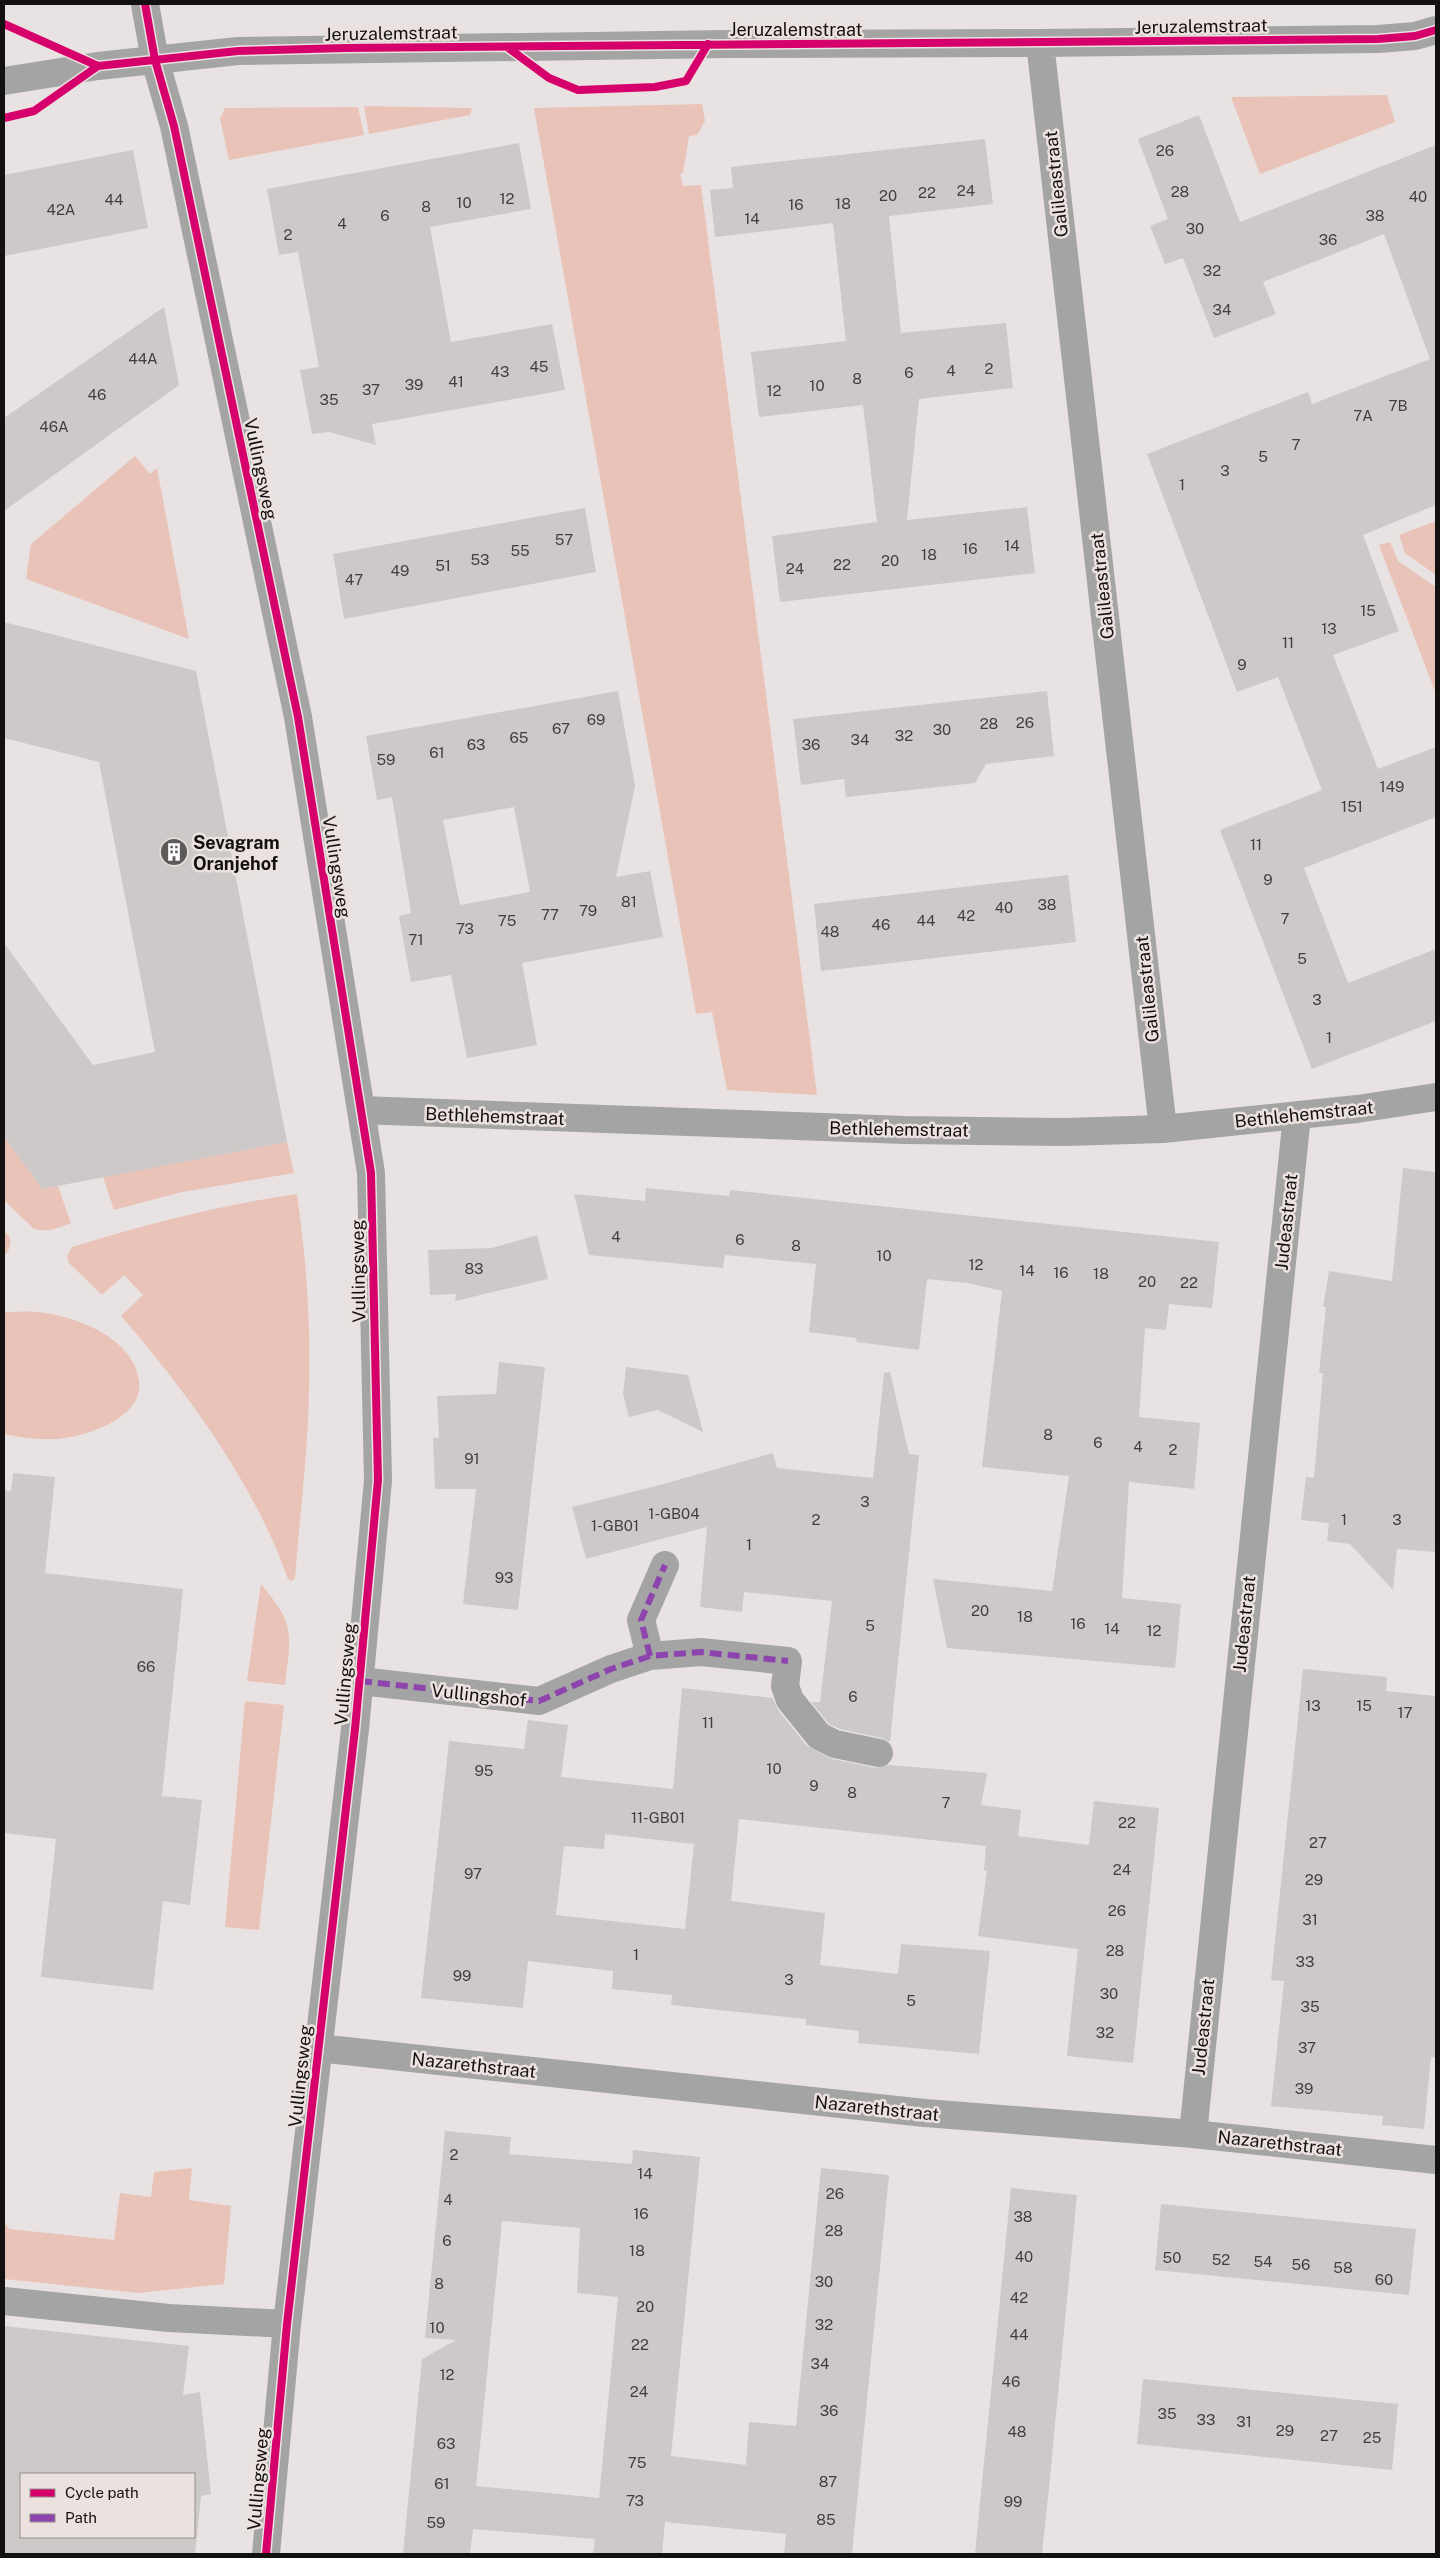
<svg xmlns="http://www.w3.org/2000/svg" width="1440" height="2558" viewBox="0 0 1440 2558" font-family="'Public Sans',sans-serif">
  <rect width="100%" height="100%" fill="#e8e3e2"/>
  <path fill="#e9c3b8" d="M1387 95 1395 122 1260 174 1231 97Z
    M702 104 705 121 697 135 689 136 683 173 680 174 683 186 701 185 817 1095 727 1090 712 1012 696 1014 534 108Z
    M364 106 472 108 470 115 369 134Z
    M358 107 364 135 229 160 220 119 225 108Z
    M135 456 150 474 157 468 189 639 26 579 31 544Z
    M1436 521V575L1405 553 1399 535Z
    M1390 542 1398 561 1436 587V694L1379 545Z
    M4 1136 42 1189 58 1186 71 1223C58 1228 47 1234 33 1228L4 1200Z
    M287 1142 294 1173 182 1192 114 1210 103 1177Z
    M297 1194C306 1258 311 1323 309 1388 308 1452 300 1515 295 1578L292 1581 288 1579C254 1483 187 1392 121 1316L143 1295 124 1275 102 1295 69 1263 67 1256 72 1247C146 1224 220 1205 297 1194Z
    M4 1231C12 1238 12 1243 7 1253L4 1254Z
    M4 1312C15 1312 27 1311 38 1312 76 1316 134 1338 139 1381 144 1416 92 1434 65 1438 45 1441 23 1438 4 1434Z
    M261 1583C268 1594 280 1606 285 1619 293 1639 287 1664 285 1685L247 1681Z
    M245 1701 284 1705 259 1930 225 1927Z
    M192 2168 189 2200 231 2206 224 2284 139 2293 4 2279V2221L9 2229 114 2240 120 2193 151 2197 154 2172Z"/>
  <path fill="#ccc9c8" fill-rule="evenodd" d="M1199 115 1240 222 1436 145V505L1363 535 1399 631 1333 655 1378 769 1436 747V817L1304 868 1348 983 1436 949V1021L1312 1069 1220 830 1322 790 1278 677 1237 692 1147 454 1308 392 1312 404 1430 359 1384 234 1263 282 1276 314 1214 338 1183 258 1165 264 1150 226 1168 219 1138 139Z
    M985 139 993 204 889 216 901 333 1006 323 1013 388 919 399 907 520 1027 507 1035 573 780 602 772 536 877 522 863 405 759 417 751 352 846 341 833 223 715 237 710 190 733 188 731 167Z
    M519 143 531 209 430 227 451 342 552 324 565 390 372 424 376 445 329 432 312 434 300 370 319 367 298 252 279 255 267 189Z
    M133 150 148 228 4 256V175Z
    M164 307 179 385 4 511V418Z
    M585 508 596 572 344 619 333 554Z
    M4 622 196 671 287 1142 42 1189 4 1136V943L93 1065 155 1052 99 762 4 738Z
    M618 691 635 786 616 877 650 871 663 937 522 963 537 1045 467 1058 451 975 411 982 399 916 411 913 392 797 377 800 366 736ZM514 807 530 892 460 905 443 820Z
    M1047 691 1054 756 986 764 975 783 846 797 844 779 801 785 793 719Z
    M1068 875 1076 942 821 971 814 904Z
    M1403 1168 1436 1172V1552L1397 1549 1393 1590 1350 1544 1327 1541 1329 1523 1301 1520 1306 1477 1314 1478 1323 1373H1319L1326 1307H1323L1329 1271 1392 1281Z
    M646 1188 729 1196 730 1190 1219 1242 1212 1308 1169 1304 1166 1330 1145 1328 1139 1417 1200 1423 1194 1489 1129 1482 1122 1598 1181 1604 1175 1668 947 1648 933 1579 1052 1591 1069 1476 982 1467 1002 1291 968 1283 927 1279 919 1350 857 1342 856 1338 809 1332 816 1264 725 1255 723 1268 589 1255 574 1194 645 1201Z
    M537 1235 548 1279 455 1301 456 1294 430 1295 428 1250 492 1248Z
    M499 1362 545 1367 518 1610 463 1604 476 1489H435L433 1438H439L437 1396 496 1394Z
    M626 1367 688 1375 703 1432 658 1410 629 1417 623 1394Z
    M890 1372 909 1454 919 1455 890 1742 882 1738 840 1729 829 1724 811 1702H820L832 1601 744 1592 742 1612 700 1607 707 1527 586 1559 572 1507 656 1486 773 1453 777 1468 873 1478 884 1373Z
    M13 1473 55 1477 45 1573 183 1589 162 1796 202 1800 190 1905 163 1901 153 1990 41 1977 56 1839 4 1833V1490L11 1491Z
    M1303 1669 1387 1677 1386 1691 1436 1696V2058L1431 2057 1424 2129 1382 2125 1383 2116 1271 2106 1284 1981 1271 1980Z
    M682 1688 773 1698 778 1710 807 1746 832 1759 876 1768 889 1765 987 1773 981 1805 1021 1810 1018 1836 1089 1845 1094 1801 1159 1808 1133 2063 1067 2056 1078 1949 978 1936 987 1871 984 1870 986 1846 739 1819 731 1901 825 1913 820 1965 898 1974 901 1944 990 1951 979 2054 858 2043 859 2031 806 2025V2019L671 2005 672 1995 612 1989 613 1971 528 1961 523 2008 421 1998 449 1741 524 1749 528 1720 568 1725 561 1777 673 1789ZM605 1834 694 1844 685 1929 556 1915 564 1846 604 1849Z
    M445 2131 511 2137 509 2154 632 2164 633 2150 700 2157 671 2456 746 2465 749 2422 796 2426 821 2168 889 2175 852 2554H784L786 2534 665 2522 662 2554H593L595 2539 473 2529 470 2554H403L422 2359 456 2340 425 2338ZM502 2221 580 2228 577 2293 618 2297 599 2498 476 2486Z
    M1011 2188 1077 2195 1049 2488 1042 2554H975Z
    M1161 2204 1416 2229 1409 2295 1155 2270Z
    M4 2326 189 2346 183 2395 200 2392 211 2494 201 2496 195 2554H4ZM21 2474H194V2537H21Z
    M1143 2379 1398 2404 1392 2470 1137 2444Z"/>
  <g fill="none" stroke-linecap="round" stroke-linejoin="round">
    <path stroke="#a3a4a3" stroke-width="28" d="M145 4 155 60 174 126 298 717 371 1173 378 1480 355 1729 287 2324 266 2554
      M1040 43 1163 1129
      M4 81 98 66 238 51 726 44 1040 43 1378 39 1415 36 1436 30
      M361 1110 905 1130 1066 1132 1163 1129 1357 1109 1436 1097
      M650 1656 641 1620 665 1565
      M360 1681 539 1701 611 1669 650 1656 701 1652 788 1661 785 1686 790 1700 819 1736 835 1744 879 1753
      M318 2048 925 2113 1193 2134 1436 2160
      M1193 2134 1297 1115
      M4 2301 169 2318 287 2324"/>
    <path stroke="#8e44ad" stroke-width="6" stroke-dasharray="12 6" stroke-linecap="butt" d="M650 1656 641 1620 665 1565
      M360 1681 539 1701 611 1669 650 1656 701 1652 788 1661"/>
    <defs>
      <path id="cycleway" d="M145 4 155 60 174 126 298 717 371 1173 378 1480 355 1729 287 2324 266 2554
        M4 24 98 66 34 111 4 118
        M507 47 549 78 578 90 655 87 686 81 708 44
        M98 66 238 51 345 48 1378 39 1415 36 1436 30"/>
    </defs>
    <use href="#cycleway" stroke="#ebe2df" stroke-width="11"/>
    <use href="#cycleway" stroke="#d6006c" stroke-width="8"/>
  </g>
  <defs>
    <symbol id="building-disc" viewBox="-11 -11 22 22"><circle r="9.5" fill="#5e5a5a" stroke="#ebe2df"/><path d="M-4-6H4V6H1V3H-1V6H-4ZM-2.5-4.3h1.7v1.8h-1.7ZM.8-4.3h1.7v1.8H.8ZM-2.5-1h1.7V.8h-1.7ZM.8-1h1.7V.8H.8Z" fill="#fff"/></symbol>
  </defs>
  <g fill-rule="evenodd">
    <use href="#building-disc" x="158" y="836" width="32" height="32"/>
  </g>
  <g text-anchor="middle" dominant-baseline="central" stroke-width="5" stroke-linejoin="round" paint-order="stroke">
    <g font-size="15" fill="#413e3e">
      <text x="1165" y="150">26</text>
      <text x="966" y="190">24</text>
      <text x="1180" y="191">28</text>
      <text x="927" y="192">22</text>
      <text x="888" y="195">20</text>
      <text x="1418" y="196">40</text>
      <text x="507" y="198">12</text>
      <text x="114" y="199">44</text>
      <text x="464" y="202">10</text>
      <text x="843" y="203">18</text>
      <text x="796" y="204">16</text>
      <text x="426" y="206">8</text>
      <text x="61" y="209">42A</text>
      <text x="385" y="215">6</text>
      <text x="1375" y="215">38</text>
      <text x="752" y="218">14</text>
      <text x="342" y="223">4</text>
      <text x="1195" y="228">30</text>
      <text x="288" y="234">2</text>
      <text x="1328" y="239">36</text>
      <text x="1212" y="270">32</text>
      <text x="1222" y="309">34</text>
      <text x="143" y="358">44A</text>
      <text x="539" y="366">45</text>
      <text x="989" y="368">2</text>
      <text x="951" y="370">4</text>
      <text x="500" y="371">43</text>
      <text x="909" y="372">6</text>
      <text x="857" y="378">8</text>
      <text x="456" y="381">41</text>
      <text x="414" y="384">39</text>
      <text x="817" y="385">10</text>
      <text x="371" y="389">37</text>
      <text x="774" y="390">12</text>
      <text x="97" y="394">46</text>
      <text x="329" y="399">35</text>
      <text x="1398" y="405">7B</text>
      <text x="1363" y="415">7A</text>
      <text x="54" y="426">46A</text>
      <text x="1296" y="444">7</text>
      <text x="1263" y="456">5</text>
      <text x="1225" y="470">3</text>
      <text x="1182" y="484">1</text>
      <text x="564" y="539">57</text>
      <text x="1012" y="545">14</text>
      <text x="970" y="548">16</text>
      <text x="520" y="550">55</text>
      <text x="929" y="554">18</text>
      <text x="480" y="559">53</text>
      <text x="890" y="560">20</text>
      <text x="842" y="564">22</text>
      <text x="443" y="565">51</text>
      <text x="795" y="568">24</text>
      <text x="400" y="570">49</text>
      <text x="354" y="579">47</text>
      <text x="1368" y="610">15</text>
      <text x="1329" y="628">13</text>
      <text x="1288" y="642">11</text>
      <text x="1242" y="664">9</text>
      <text x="596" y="719">69</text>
      <text x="1025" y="722">26</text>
      <text x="989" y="723">28</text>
      <text x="561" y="728">67</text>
      <text x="942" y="729">30</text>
      <text x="904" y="735">32</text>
      <text x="519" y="737">65</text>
      <text x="860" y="739">34</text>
      <text x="476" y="744">63</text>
      <text x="811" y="744">36</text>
      <text x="437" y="752">61</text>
      <text x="386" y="759">59</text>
      <text x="1392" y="786">149</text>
      <text x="1352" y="806">151</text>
      <text x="1256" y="844">11</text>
      <text x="1268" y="879">9</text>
      <text x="629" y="901">81</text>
      <text x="1047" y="904">38</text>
      <text x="1004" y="907">40</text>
      <text x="588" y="910">79</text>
      <text x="550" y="914">77</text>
      <text x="966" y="915">42</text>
      <text x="1285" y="918">7</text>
      <text x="507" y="920">75</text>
      <text x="926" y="920">44</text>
      <text x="881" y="924">46</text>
      <text x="465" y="928">73</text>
      <text x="830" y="931">48</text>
      <text x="416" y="939">71</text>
      <text x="1302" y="958">5</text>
      <text x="1317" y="999">3</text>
      <text x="1329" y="1037">1</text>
      <text x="616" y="1236">4</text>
      <text x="740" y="1239">6</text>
      <text x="796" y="1245">8</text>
      <text x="884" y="1255">10</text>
      <text x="976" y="1264">12</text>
      <text x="474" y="1268">83</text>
      <text x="1027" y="1270">14</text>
      <text x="1061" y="1272">16</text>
      <text x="1101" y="1273">18</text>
      <text x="1147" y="1281">20</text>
      <text x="1189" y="1282">22</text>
      <text x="1048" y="1434">8</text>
      <text x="1098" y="1442">6</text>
      <text x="1138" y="1446">4</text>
      <text x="1173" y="1449">2</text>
      <text x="472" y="1458">91</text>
      <text x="865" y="1501">3</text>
      <text x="674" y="1513">1-GB04</text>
      <text x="816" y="1519">2</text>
      <text x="1344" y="1519">1</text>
      <text x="1397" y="1519">3</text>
      <text x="615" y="1525">1-GB01</text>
      <text x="749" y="1544">1</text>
      <text x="504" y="1577">93</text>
      <text x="980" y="1610">20</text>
      <text x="1025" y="1616">18</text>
      <text x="1078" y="1623">16</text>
      <text x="870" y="1625">5</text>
      <text x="1112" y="1628">14</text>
      <text x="1154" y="1630">12</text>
      <text x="146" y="1666">66</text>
      <text x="853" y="1696">6</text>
      <text x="1313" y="1705">13</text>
      <text x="1364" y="1705">15</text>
      <text x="1405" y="1712">17</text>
      <text x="708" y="1722">11</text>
      <text x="774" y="1768">10</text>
      <text x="484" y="1770">95</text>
      <text x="814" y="1785">9</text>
      <text x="852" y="1792">8</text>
      <text x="946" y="1802">7</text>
      <text x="658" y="1817">11-GB01</text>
      <text x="1127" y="1822">22</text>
      <text x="1318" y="1842">27</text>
      <text x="1122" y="1869">24</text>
      <text x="473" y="1873">97</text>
      <text x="1314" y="1879">29</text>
      <text x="1117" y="1910">26</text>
      <text x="1310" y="1919">31</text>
      <text x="1115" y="1950">28</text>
      <text x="636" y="1954">1</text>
      <text x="1305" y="1961">33</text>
      <text x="462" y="1975">99</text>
      <text x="789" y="1979">3</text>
      <text x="1109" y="1993">30</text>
      <text x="911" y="2000">5</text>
      <text x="1310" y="2006">35</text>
      <text x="1105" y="2032">32</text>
      <text x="1307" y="2047">37</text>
      <text x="1304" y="2088">39</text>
      <text x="454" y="2154">2</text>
      <text x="645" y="2173">14</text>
      <text x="835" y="2193">26</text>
      <text x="448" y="2199">4</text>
      <text x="641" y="2213">16</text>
      <text x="1023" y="2216">38</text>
      <text x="834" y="2230">28</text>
      <text x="447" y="2240">6</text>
      <text x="637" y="2250">18</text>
      <text x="1024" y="2256">40</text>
      <text x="1172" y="2257">50</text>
      <text x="1221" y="2259">52</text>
      <text x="1263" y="2261">54</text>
      <text x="1301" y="2264">56</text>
      <text x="1343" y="2267">58</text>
      <text x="1384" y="2279">60</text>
      <text x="824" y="2281">30</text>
      <text x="439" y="2283">8</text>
      <text x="1019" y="2297">42</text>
      <text x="645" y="2306">20</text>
      <text x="824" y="2324">32</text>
      <text x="437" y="2327">10</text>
      <text x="1019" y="2334">44</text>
      <text x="640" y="2344">22</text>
      <text x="820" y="2363">34</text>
      <text x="447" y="2374">12</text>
      <text x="1011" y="2381">46</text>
      <text x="639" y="2391">24</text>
      <text x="829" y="2410">36</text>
      <text x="1167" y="2413">35</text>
      <text x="1206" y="2419">33</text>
      <text x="1244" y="2421">31</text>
      <text x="1285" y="2430">29</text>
      <text x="1017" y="2431">48</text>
      <text x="1329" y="2435">27</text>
      <text x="1372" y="2437">25</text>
      <text x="446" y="2443">63</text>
      <text x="637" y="2462">75</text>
      <text x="828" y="2481">87</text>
      <text x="442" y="2483">61</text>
      <text x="635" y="2500">73</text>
      <text x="1013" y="2501">99</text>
      <text x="826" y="2519">85</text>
      <text x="436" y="2522">59</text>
    </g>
    <g font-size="18" fill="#131010" stroke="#ebe2df">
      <text transform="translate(1201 26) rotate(-1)">Jeruzalemstraat</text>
      <text x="796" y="29">Jeruzalemstraat</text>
      <text transform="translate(391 33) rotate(-1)">Jeruzalemstraat</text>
      <text transform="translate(1056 184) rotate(-96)">Galileastraat</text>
      <text transform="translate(261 469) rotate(78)">Vullingsweg</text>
      <text transform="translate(1102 586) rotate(-96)">Galileastraat</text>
      <text transform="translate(337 867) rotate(81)">Vullingsweg</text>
      <text transform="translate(1147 989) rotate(-96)">Galileastraat</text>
      <text transform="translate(1304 1114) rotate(-6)">Bethlehemstraat</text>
      <text transform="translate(495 1116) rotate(2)">Bethlehemstraat</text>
      <text transform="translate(899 1129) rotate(1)">Bethlehemstraat</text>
      <text transform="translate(1286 1222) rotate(-84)">Judeastraat</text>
      <text transform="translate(358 1271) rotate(-91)">Vullingsweg</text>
      <text transform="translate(1244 1624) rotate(-84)">Judeastraat</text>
      <text transform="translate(345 1674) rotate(-85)">Vullingsweg</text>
      <text transform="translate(479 1695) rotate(6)">Vullingshof</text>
      <text transform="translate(1203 2027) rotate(-84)">Judeastraat</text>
      <text transform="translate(474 2065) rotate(6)">Nazarethstraat</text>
      <text transform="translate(300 2076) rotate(-84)">Vullingsweg</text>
      <text transform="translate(877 2108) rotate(6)">Nazarethstraat</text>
      <text transform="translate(1280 2143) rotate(6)">Nazarethstraat</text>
      <text transform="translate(258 2479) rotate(-85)">Vullingsweg</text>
    </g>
    <g font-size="18" font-weight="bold" fill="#131010" stroke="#ebe2df" text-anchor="start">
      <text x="193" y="842">Sevagram<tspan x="193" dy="21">Oranjehof</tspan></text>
    </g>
  </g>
  <rect width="1440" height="2558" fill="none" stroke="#131010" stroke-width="10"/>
  <rect x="20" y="2473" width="175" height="65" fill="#ebe2df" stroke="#958e8c"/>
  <rect x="30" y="2489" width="25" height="8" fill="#d6006c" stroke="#958e8c"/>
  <text x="65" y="2498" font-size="15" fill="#131010">Cycle path</text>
  <rect x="30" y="2514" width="25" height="8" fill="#8e44ad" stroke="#958e8c"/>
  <text x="65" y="2523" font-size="15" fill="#131010">Path</text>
</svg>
